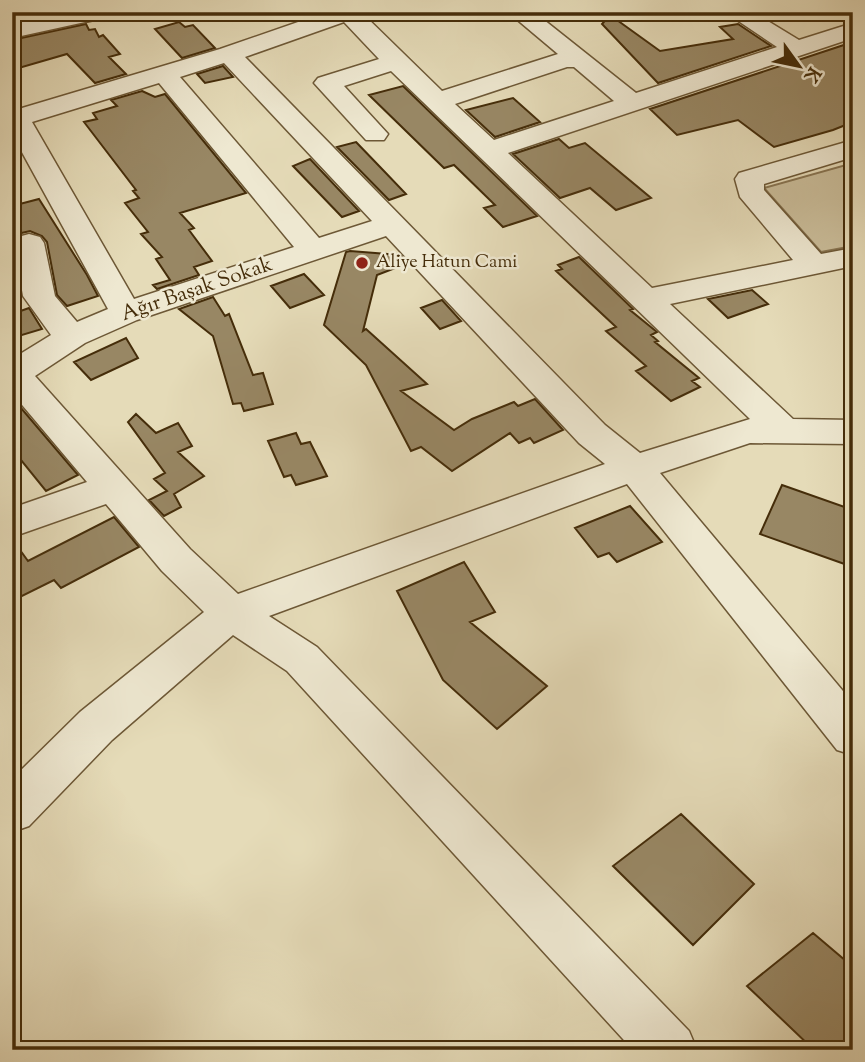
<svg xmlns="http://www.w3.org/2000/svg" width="865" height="1062" viewBox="0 0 865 1062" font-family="'Sorts Mill Goudy',serif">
  <rect width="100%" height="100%" fill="#e5dbb8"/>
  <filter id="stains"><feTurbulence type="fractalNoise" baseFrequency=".00286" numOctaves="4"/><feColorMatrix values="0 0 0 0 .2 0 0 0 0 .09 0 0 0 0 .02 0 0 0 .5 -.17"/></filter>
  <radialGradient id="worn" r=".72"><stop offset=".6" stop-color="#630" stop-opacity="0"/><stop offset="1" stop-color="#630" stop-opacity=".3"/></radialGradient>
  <path fill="#cabd9a" stroke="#887552" stroke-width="2" d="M853 163V246L821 252 764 188Z"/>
  <path fill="#988764" stroke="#452d0a" stroke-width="2" d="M610 15 660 51 733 39 720 27 738 24 771 46 658 83 602 24Z
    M179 22 185 27 193 25 215 48 182 58 155 29Z
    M86 24 89 30 95 29 99 37 103 35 120 54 109 57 126 74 95 83 67 54 12 70V40Z
    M853 42V122L833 130 774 147 738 120 677 135 650 109Z
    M223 66 233 77 205 83 197 74Z
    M403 86 537 216 503 227 484 208 495 205 454 165 444 168 369 95Z
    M142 91 155 97 165 94 246 193 180 213 194 228 189 230 212 261 194 267 199 275 157 289 153 285 170 280 156 259 162 257 141 234 148 232 125 203 139 198 133 191 136 190 84 122 97 119 93 113 117 106 111 100Z
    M513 98 540 122 495 137 466 110Z
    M559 139 569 148 585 143 651 198 616 210 590 188 560 198 513 154Z
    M356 142 382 169 406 194 389 200 337 147Z
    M310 159 359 211 342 217 293 166Z
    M39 199 87 275 98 296 67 306 57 295 47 242 42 236 30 231 17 234 12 225V206Z
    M350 251 400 255 408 263 377 275 363 331 366 329 427 384 401 391 454 430 472 419 514 402 518 406 535 399 563 430 534 443 530 438 519 443 510 433 452 471 421 447 411 451 366 365 324 325 346 252Z
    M579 257 633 309 630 310 657 332 651 335 658 341 655 342 699 378 692 381 700 387 671 401 636 371 646 366 606 331 616 327 556 271 562 269 558 265Z
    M304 274 324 295 290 308 271 286Z
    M752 290 768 304 728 318 708 299Z
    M213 297 225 316 229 314 253 375 263 373 273 404 244 411 241 403 233 404 213 336 179 309Z
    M442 300 461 321 440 329 421 308Z
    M29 308 42 329 12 338V314Z
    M126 338 138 358 91 380 74 362Z
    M21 408 78 475 46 491 12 449V412Z
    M136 414 156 433 178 423 192 446 178 452 204 476 174 494 181 507 164 516 149 500 167 491 154 479 165 473 128 422Z
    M296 433 301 444 310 442 327 476 296 485 291 475 284 477 268 441Z
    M782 485 853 510V567L760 534Z
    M630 506 662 542 617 562 609 553 598 557 575 528Z
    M114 517 139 547 61 588 54 580 12 601V539L28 561Z
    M464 562 495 612 470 622 547 686 497 729 443 680 397 591Z
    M681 814 754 884 693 945 613 866Z
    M813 933 853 967V1050H814L747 986Z"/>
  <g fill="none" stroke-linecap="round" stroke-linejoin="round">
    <defs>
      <path id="minor" d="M66 12H111L108 17 12 38V24Z
        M327 12H361L442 91 558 54 508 12H534L636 93 777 47 725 12H753L799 40 853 23V38L508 153 652 288 793 260 740 197 735 179 739 173 853 140V157L764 184V190L821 254 853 248V266L670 304 793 419 853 420V444L750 443 660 473 853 703V755L837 750 627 484 269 616 317 647 689 1031 697 1050H633L287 671 233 635 112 740 29 826 12 832V779L80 712 204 612 162 571 106 504 12 537V508L87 482 12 393V359L51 335 23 296 14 243 18 237 29 234 40 237 44 243 55 296 77 322 108 309 12 134V111L220 49ZM344 22 379 59 318 78 314 83 366 140H384L388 134 344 86 391 71 750 419 640 453 605 425 245 57ZM224 63 372 221 319 238 180 77ZM567 67H574L614 101 494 140 455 104ZM159 83 294 247 134 299 32 122ZM386 236 579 443 605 464 238 594 190 549 35 376 85 343 137 320Z"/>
    </defs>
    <use href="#minor" stroke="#6d5836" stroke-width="3"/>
    <use href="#minor" fill="#eee8d1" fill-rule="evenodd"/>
  </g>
  <circle fill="#8f2418" stroke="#eee8d1" stroke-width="2.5" cx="362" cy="263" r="7"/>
  <g text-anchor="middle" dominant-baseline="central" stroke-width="5" stroke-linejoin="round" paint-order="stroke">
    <g font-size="18" fill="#452d0a" stroke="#eee8d1" text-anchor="start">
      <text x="376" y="263">Aliye Hatun Cami</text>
    </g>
    <g font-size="21" fill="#452d0a" stroke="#eee8d1">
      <text transform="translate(197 290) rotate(-19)">Ağır Başak Sokak</text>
    </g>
  </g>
  <rect width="865" height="1062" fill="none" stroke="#e5dbb8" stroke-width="42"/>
  <rect x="14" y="14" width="837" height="1034" fill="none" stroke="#452d0a" stroke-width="3.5"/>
  <rect x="21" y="21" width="823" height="1020" fill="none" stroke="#452d0a" stroke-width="2"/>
  <g transform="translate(799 66) rotate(123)" stroke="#eee8d1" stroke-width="5" paint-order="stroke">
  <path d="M0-5L12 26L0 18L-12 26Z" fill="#452d0a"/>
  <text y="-10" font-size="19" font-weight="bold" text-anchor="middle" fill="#452d0a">K</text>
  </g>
  <rect width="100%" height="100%" filter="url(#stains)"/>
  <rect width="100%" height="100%" fill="url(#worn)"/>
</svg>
